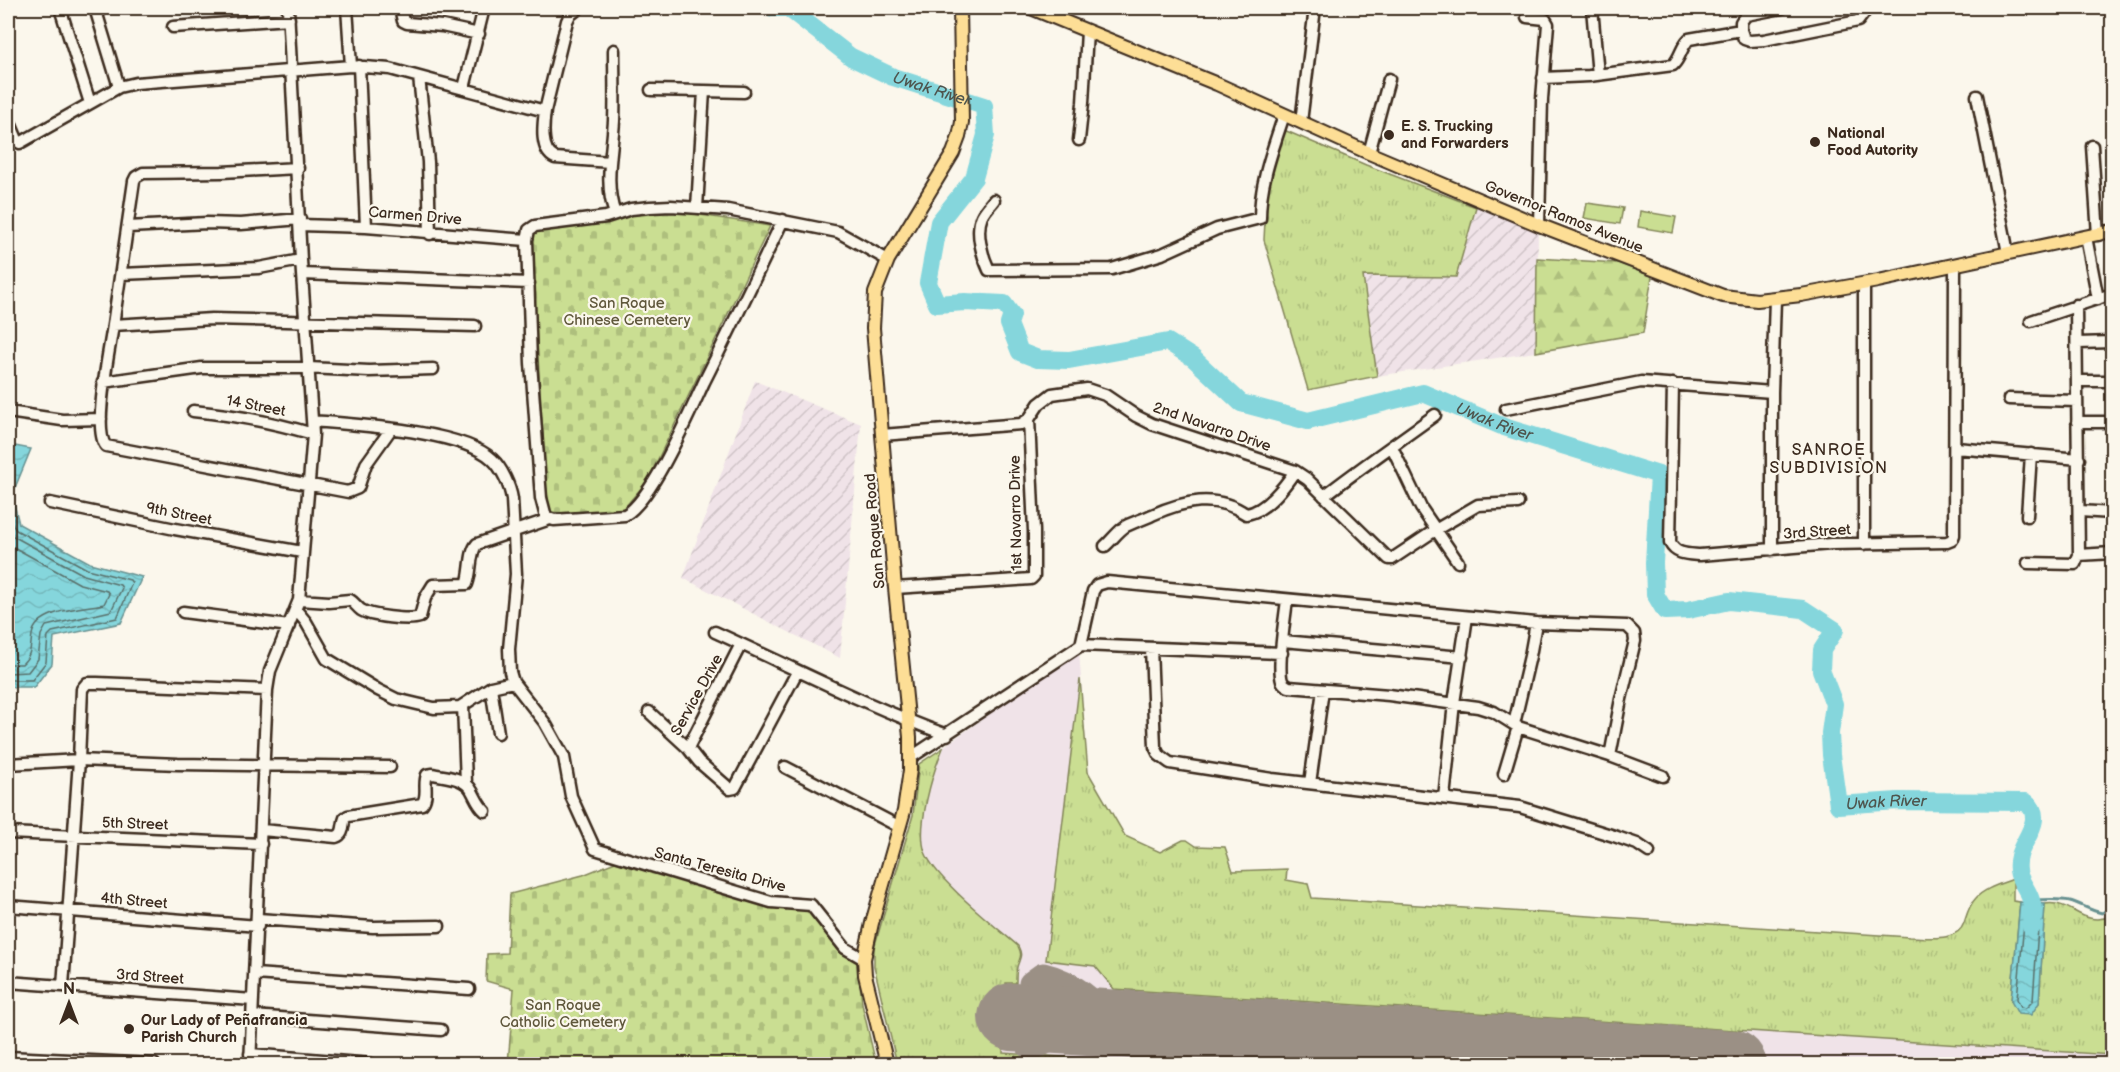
<svg xmlns="http://www.w3.org/2000/svg" width="2120" height="1072" viewBox="0 0 2120 1072" font-family="'Balsamiq Sans',sans-serif">
  <defs>
    <pattern id="industrial-furrows" width="10" height="10" patternUnits="userSpaceOnUse" patternTransform="scale(1.5)"><rect width="10" height="10" fill="#f0e3e8"/><path d="M-1 1l2-2M0 10L10 0M9 11l2-2" fill="none" stroke="#cfc3c7"/></pattern>
    <pattern id="grass-tufts" width="24" height="20" patternUnits="userSpaceOnUse" patternTransform="scale(1.5)"><rect width="24" height="20" fill="#cade92"/><path d="M3 7l-1-3M5 7V3M7 7l1-3M15 17l-1-3M17 17v-4M19 17l1-3" fill="none" stroke="#aebf7d"/></pattern>
    <pattern id="forest-firs" width="22" height="20" patternUnits="userSpaceOnUse" patternTransform="scale(1.5)"><rect width="22" height="20" fill="#cade92"/><path d="M5 1l3.5 6h-7zM16 11l3.5 6h-7z" fill="#aebf7d"/></pattern>
    <pattern id="cemetery-stones" width="16" height="16" patternUnits="userSpaceOnUse" patternTransform="scale(1.5)"><rect width="16" height="16" fill="#cade92"/><path d="M2 7V4a2 2 0 0 1 4 0v3zM10 15v-3a2 2 0 0 1 4 0v3z" fill="#aebf7d"/></pattern>
    <pattern id="water-waves" width="16" height="10" patternUnits="userSpaceOnUse" patternTransform="scale(1.5)"><rect width="16" height="10" fill="#85d6dc"/><path d="M0 5q4-4 8 0t8 0" fill="none" stroke="#74b8bc"/></pattern>
  </defs>
  <rect width="100%" height="100%" fill="#fbf7ec"/>
  <filter id="ink" filterUnits="userSpaceOnUse"><feTurbulence type="fractalNoise" baseFrequency=".0167" numOctaves="2"/><feDisplacementMap in="SourceGraphic" scale="12" xChannelSelector="R" yChannelSelector="G"/><feConvolveMatrix kernelMatrix="1 2 1 2 8 2 1 2 1" color-interpolation-filters="sRGB"/></filter>
  <g filter="url(#ink)">
    <path fill="#f0e3e8" d="M1079 651 1088 772 1125 836 1156 851 1163 852 1183 840H1187L1196 846 1225 847 1233 871 1287 869 1286 880 1308 884 1312 898 1910 937H1936L1954 935 1961 930 1975 899 1989 889 2013 879V901L2061 905 2070 908 2083 917 2103 920 2112 916V1064H897L874 966V948L913 815 919 764Z"/>
    <path fill="url(#industrial-furrows)" d="M1476 207 1538 231 1536 352 1377 376 1363 275 1456 277Z
      M755 381 861 424 840 658 683 578Z"/>
    <path fill="url(#grass-tufts)" stroke="#828458" stroke-width="1.5" d="M1284 130 1366 165 1476 207 1456 277 1363 276 1377 376 1308 390 1264 240 1267 183Z
      M1080 679 1088 772 1125 836 1160 852 1183 840H1187L1196 846 1225 847 1233 871 1287 869 1286 880 1308 884 1312 898 1910 937C1927 937 1957 943 1964 923 1967 914 1969 905 1976 898 1985 888 2001 884 2013 879V901L2020 902 2011 1001 2039 1003 2045 904C2074 900 2080 928 2112 916V1055L1114 989 1095 966 1046 960Z
      M943 748C933 772 916 827 925 852 936 880 994 925 1018 946 1023 956 1020 957 1017 967 1016 972 1016 978 1016 983H1006L1003 1053 1174 1064H897L874 966V948L913 815 919 764Z"/>
    <path fill="url(#forest-firs)" stroke="#828458" stroke-width="1.5" d="M1537 258 1618 263 1652 276 1643 333 1536 352Z"/>
    <path fill="url(#cemetery-stones)" stroke="#828458" stroke-width="1.5" d="M669 210 770 226 648 480 625 507 609 516 550 512 546 486 532 261 534 230 625 214Z
      M620 860 781 909 804 907 813 911 842 950 858 962 862 1004 876 1064H508L514 989 486 981 487 954 507 953 510 894 583 875Z"/>
    <path fill="#cade92" stroke="#828458" stroke-width="1.5" d="M1587 203 1623 208 1620 224 1584 218Z
      M1640 211 1676 217 1673 233 1638 227Z"/>
    <path fill="url(#water-waves)" stroke="#679190" stroke-width="1.5" d="M15 446 31 449 12 495 19 524 90 563 142 577 121 623 54 637 52 664 34 687H11L8 684V454Z
      M2020 902 2045 904 2039 1003 2031 1015 2018 1014 2011 1001Z"/>
    <g fill="none" stroke-linecap="round" stroke-linejoin="round">
      <path stroke="#596f6a" stroke-width="1.5" d="M8 503 13 525 16 530 87 569 130 580 132 583 117 618 52 632 48 636 46 662 32 680H8
        M8 532 13 536 84 575 120 585 122 588 111 611 46 626 41 635 38 659 28 672 8 673
        M8 544 80 584 107 591 109 594 104 604C84 608 36 609 32 635 30 647 32 655 22 664H8
        M2028 909 2037 910 2039 913 2033 1001 2026 1008 2021 1007 2017 999 2025 912Z"/>
      <path stroke="#679190" stroke-width="3" d="M2112 827 2110 846 2112 848
        M2030 900C2043 900 2057 898 2070 901 2081 904 2090 911 2102 913L2112 907"/>
      <path stroke="#85d6dc" stroke-width="18" id="s1" d="M773 8H788L851 57 893 77 984 106 986 135 974 178 939 222 928 283 937 304 965 302 1004 304 1012 315 1009 324 1020 352 1038 359 1069 360 1168 342 1193 358 1241 403 1308 421 1423 393 1504 427 1659 475 1654 563 1655 594 1665 611 1688 610 1729 601 1803 609 1835 630 1822 650 1821 670 1834 704 1830 733 1831 755 1838 805 1898 801 2026 802C2046 818 2023 839 2019 856 2013 880 2029 886 2032 904 2033 911 2031 920 2031 927"/>
      <path stroke="#9b9085" stroke-width="27" d="M1044 1006C1029 1012 1019 1031 1030 1046L1037 1045 1086 1022
        M1070 1021 1034 1001 1032 994V984L1043 976C1073 983 1093 1002 1114 1024"/>
      <path stroke="#9b9085" stroke-width="68" d="M1012 1017 1732 1064"/>
      <defs>
        <path id="minor" d="M60 8 90 103
          M95 8 119 87
          M347 8 351 66
          M400 8 403 21 407 23 442 26 479 34
          M1592 8 1598 75
          M1527 17 1545 19 1548 24 1542 99 1539 225
          M173 27 289 19
          M1741 30 1744 39 1750 41 1764 40 1858 21 1864 13 1863 8
          M614 50C614 73 615 97 614 121 612 153 604 184 615 214
          M359 66 366 227
          M419 77 428 162 430 234
          M1543 78 1589 76 1673 65C1681 57 1681 47 1689 39L1741 30V22L1746 15 1782 8
          M464 88 484 8
          M651 90 704 91 697 208
          M704 91 744 92
          M1977 96 2008 253
          M545 111 567 21 570 15 579 8
          M8 118 18 142 20 143 119 87 136 83 351 66 390 69 545 111C543 126 540 151 555 158L610 162
          M1301 122 1315 8
          M1079 140 1083 103 1087 31
          M2092 146 2098 235
          M1369 153 1389 79
          M994 200C990 205 985 210 982 216 975 232 982 255 989 270L1112 269 1162 254 1217 229 1260 218C1260 182 1273 149 1284 115
          M783 220C757 274 731 328 704 382 690 412 652 500 625 515L554 520 546 517 541 498 531 363 527 240 529 230 535 226 606 217 631 209 650 207 671 206 728 210 838 232 888 260
          M300 225 366 227 527 240
          M128 227 207 223 241 224 300 219
          M2086 237 2098 299
          M121 274 259 268 301 260
          M303 274 529 283
          M1864 284V544
          M2031 321 2112 294
          M113 325 134 181 136 177 143 173 222 172 298 168
          M2078 343 2112 342
          M2077 381H2112
          M103 382 202 368H309L369 371 433 369
          M1673 384 1670 543C1676 555 1688 554 1700 555L1831 544 1947 542 1952 540 1954 535 1955 265
          M2009 399 2077 401
          M1506 409 1641 382 1772 392
          M193 411C235 415 273 422 313 434
          M8 412 62 420 101 419
          M313 421C355 425 461 430 492 459 502 468 510 486 512 499L516 574 509 649 510 672 513 682 545 723 564 757 571 796 595 849 771 902 811 905 845 948 864 959
          M2077 422H2112
          M391 429 366 464 358 488 348 492 106 446C92 430 110 348 113 325L212 319 475 326
          M882 435 1021 424 1029 419 1039 404 1052 394 1087 389 1105 395 1136 416 1152 424 1295 471 1307 479 1389 559H1392L1437 529 1478 505 1518 503
          M1392 447 1421 508 1458 562
          M1956 448 2079 459
          M1324 496C1360 468 1398 442 1435 415
          M50 503 175 529 302 552
          M2080 511 2112 513
          M2027 516 2031 454
          M1105 546C1112 540 1118 531 1126 526 1134 522 1144 519 1152 515 1183 501 1216 493 1246 514 1265 512 1285 486 1295 471
          M1772 550V392L1775 299
          M2079 555 2112 553
          M2028 563 2075 564 2079 555 2076 305
          M895 588 1031 579 1034 576V531L1029 419
          M299 600 329 602 350 600C355 603 357 607 361 610 370 616 409 621 420 617L425 598 433 585 467 584C472 572 469 553 477 544L550 519
          M296 610 306 622 327 659 378 690 396 699 434 708 460 707 491 687 513 682
          M183 612 289 626
          M715 632C792 667 867 706 947 735
          M1283 641 1462 657
          M1081 645 1093 591 1097 585 1107 582 1536 623 1627 626 1634 633 1635 641 1621 699 1610 756 1518 727 1494 712 1478 707 1389 695 1289 687C1285 685 1284 685 1282 681 1277 667 1285 617 1287 600
          M1151 648 1155 747 1159 755 1170 763 1272 779 1520 807 1614 836 1637 844 1649 852
          M491 687 498 733
          M463 705 466 783
          M649 712 688 748 741 644
          M1514 724 1530 656 1536 623
          M688 748 699 762 730 789 735 788 797 672
          M1610 756 1663 776
          M910 758 1081 645 1282 653
          M8 764 79 760 178 764 390 767
          M785 767 900 827
          M1504 774 1518 727
          M1310 783 1323 690
          M1444 798 1454 703 1467 617
          M262 830 336 837C345 834 342 825 345 818L348 816 422 804C429 796 423 784 427 775L433 774C446 777 465 777 472 791 476 798 478 805 485 811
          M8 833 261 844
          M8 906 258 926
          M258 919 373 927 439 926
          M255 974 469 989
          M8 982 253 1000
          M63 986 79 760 82 689 87 683H97L267 690
          M253 1016 441 1030
          M250 1054 371 1064
          M8 1057 154 1064
          M250 1064 267 690 270 671 299 600 313 434 301 260 288 8"/>
        <path id="major" d="M1031 8 1217 84 1369 153 1539 225 1723 296 1757 300 1801 295 1878 281 2112 231
          M887 1064 865 975 864 959 872 923 904 811 910 770V737L895 588 873 328 875 293 888 260 953 153 959 137 962 122 960 8"/>
      </defs>
      <use href="#minor" stroke="#3b2a1e" stroke-width="15"/>
      <use href="#major" stroke="#3b2a1e" stroke-width="16"/>
      <use href="#minor" stroke="#fbf7ec" stroke-width="10"/>
      <use href="#major" stroke="#fdde96" stroke-width="12"/>
    </g>
  </g>
  <g fill="#3b2a1e" stroke="#fbf7ec" stroke-width="2">
    <circle cx="1389" cy="135" r="6"/>
    <circle cx="1815" cy="142" r="6"/>
    <circle cx="129" cy="1029" r="6"/>
  </g>
  <g text-anchor="middle" dominant-baseline="central" stroke-width="4.5" stroke-linejoin="round" paint-order="stroke">
    <g font-size="15" font-weight="bold" fill="#3b2a1e" stroke="#fbf7ec" text-anchor="start">
      <text x="1401" y="126">E. S. Trucking<tspan x="1401" dy="17">and Forwarders</tspan></text>
      <text x="1827" y="133">National<tspan x="1827" dy="17">Food Autority</tspan></text>
      <text x="141" y="1020">Our Lady of Peñafrancia<tspan x="141" dy="17">Parish Church</tspan></text>
    </g>
    <g font-size="15" fill="#3b2a1e" stroke="#fbf7ec">
      <text transform="translate(415 216) rotate(5)">Carmen Drive</text>
      <text transform="translate(1564 217) rotate(22)">Governor Ramos Avenue</text>
      <text transform="translate(256 406) rotate(11)">14 Street</text>
      <text transform="translate(1212 427) rotate(19)">2nd Navarro Drive</text>
      <text transform="translate(1016 513) rotate(-91)">1st Navarro Drive</text>
      <text transform="translate(179 514) rotate(11)">9th Street</text>
      <text transform="translate(875 531) rotate(-95)">San Roque Road</text>
      <text transform="translate(1817 532) rotate(-4)">3rd Street</text>
      <text transform="translate(697 695) rotate(-61)">Service Drive</text>
      <text transform="translate(135 824) rotate(2)">5th Street</text>
      <text transform="translate(720 870) rotate(15)">Santa Teresita Drive</text>
      <text transform="translate(134 901) rotate(5)">4th Street</text>
      <text transform="translate(150 977) rotate(4)">3rd Street</text>
    </g>
    <g font-size="15" fill="#5f573b" stroke="#fbf7ec">
      <text x="627" y="303">San Roque<tspan x="627" dy="17">Chinese Cemetery</tspan></text>
      <text x="563" y="1005">San Roque<tspan x="563" dy="17">Catholic Cemetery</tspan></text>
    </g>
    <g font-size="16" font-style="italic" fill="#4e554e" stroke="#fbf7ec">
      <text stroke="none"><textPath href="#s1" startOffset="182">Uwak River</textPath></text>
      <text stroke="none"><textPath href="#s1" startOffset="1083">Uwak River</textPath></text>
      <text stroke="none"><textPath href="#s1" startOffset="1803">Uwak River</textPath></text>
    </g>
    <g font-size="16" letter-spacing="1.5" fill="#3b2a1e" stroke="#fbf7ec">
      <text x="1829" y="450">SANROE<tspan x="1829" dy="18">SUBDIVISION</tspan></text>
    </g>
  </g>
  <rect width="2120" height="1072" fill="none" stroke="#fbf7ec" stroke-width="30"/>
  <rect x="15" y="15" width="2090" height="1042" fill="none" stroke="#3b2a1e" stroke-width="2" filter="url(#ink)"/>
  <g transform="translate(69 1003)" stroke="#fbf7ec" stroke-width="4.5" paint-order="stroke">
  <path d="M0-4.5L10 22L0 15L-10 22Z" fill="#3b2a1e"/>
  <text y="-9" font-size="16" font-weight="bold" text-anchor="middle" fill="#3b2a1e">N</text>
  </g>
</svg>
